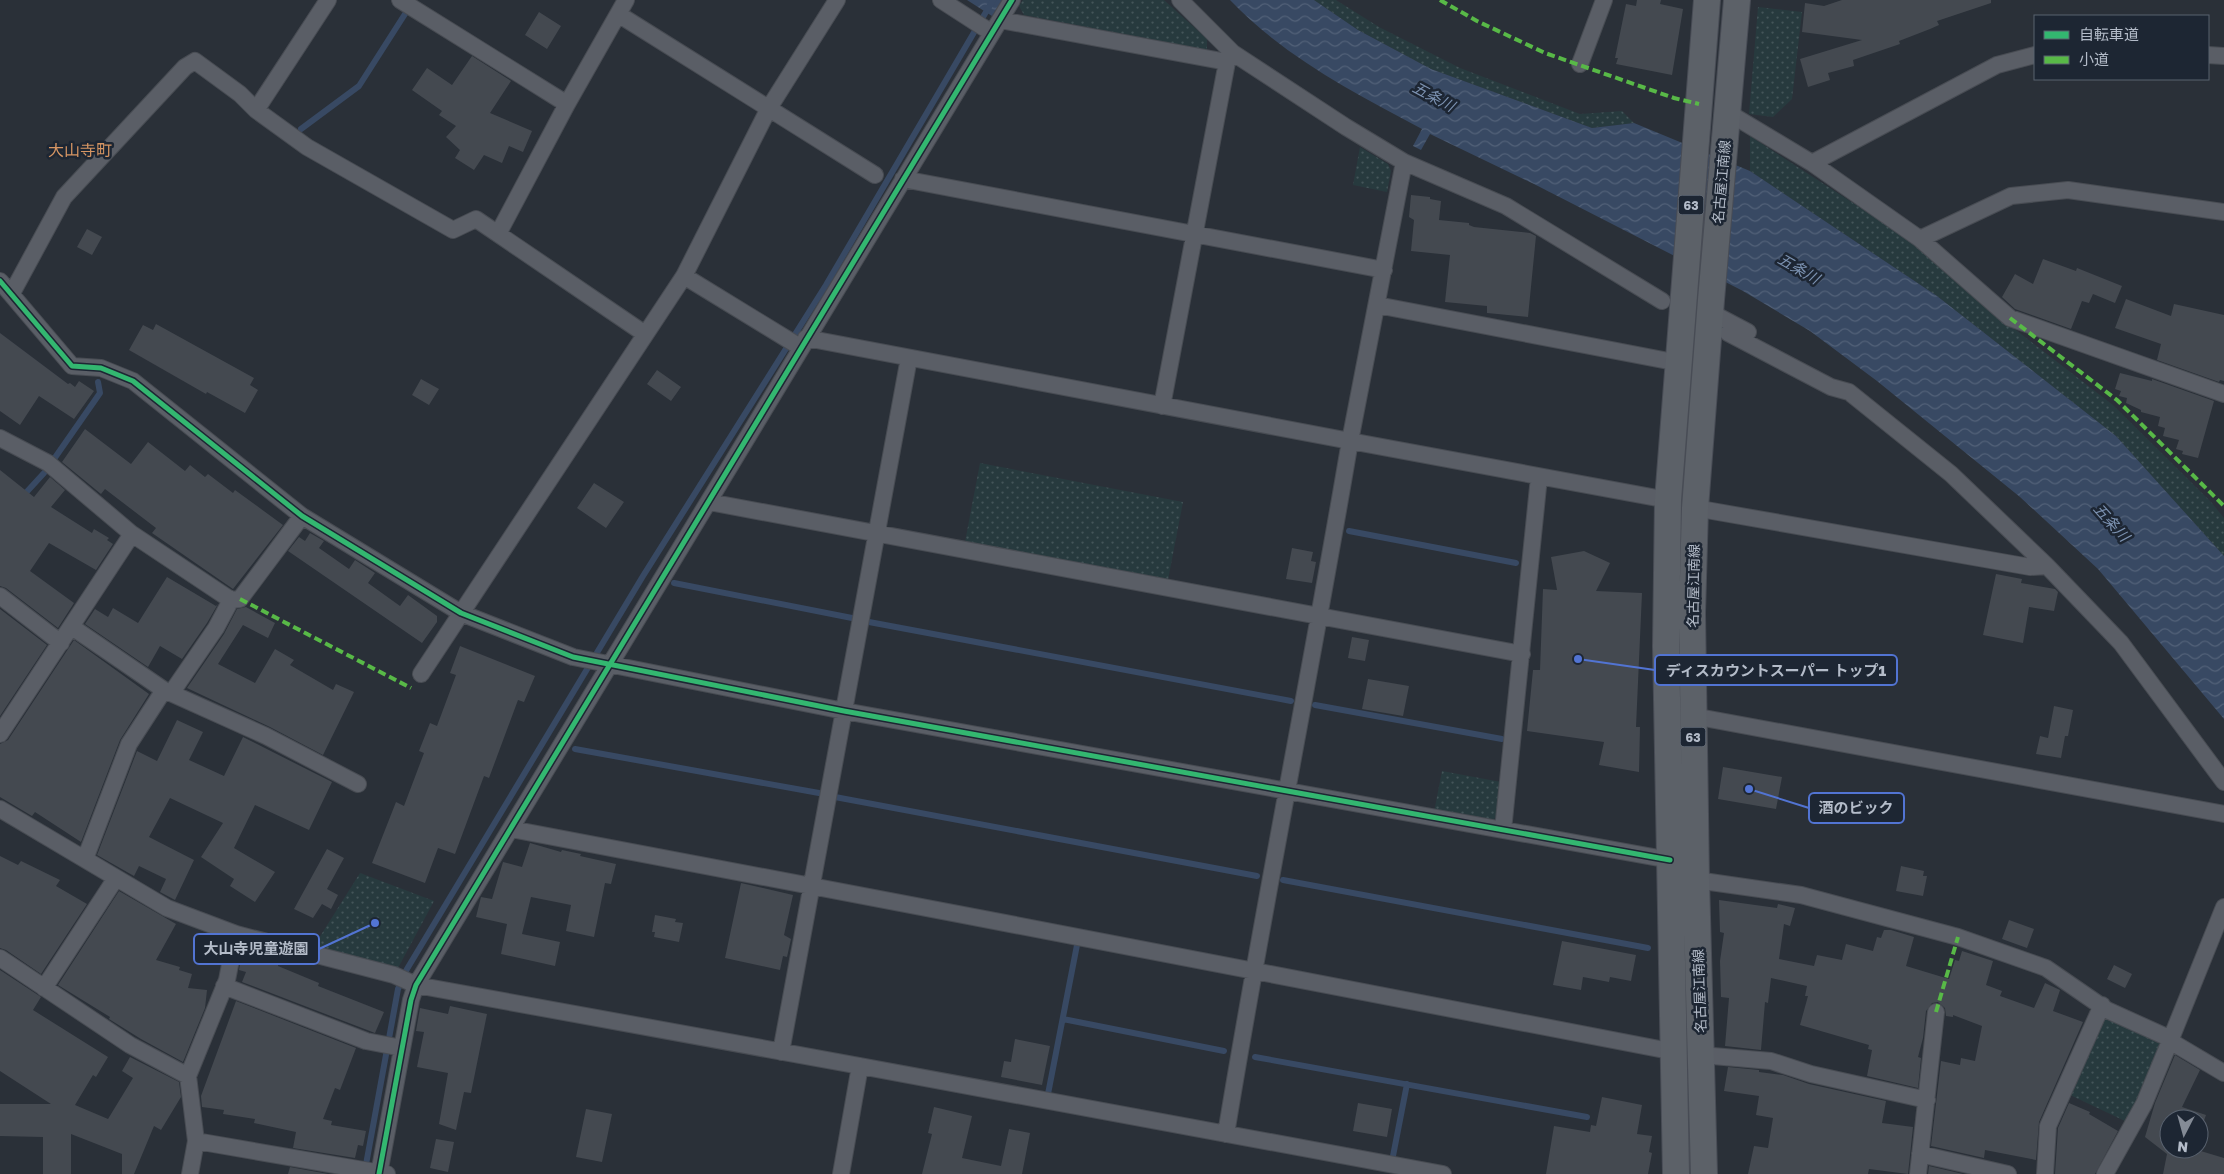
<svg xmlns="http://www.w3.org/2000/svg" width="2224" height="1174" viewBox="0 0 2224 1174" font-family="'Golos Text','Noto Sans JP',sans-serif">
  <defs>
    <pattern id="grass-dots" width="8" height="8" patternUnits="userSpaceOnUse" patternTransform="scale(1.25)"><rect width="8" height="8" fill="#273a3e"/><path d="M2 2h.1M6 6h.1" fill="none" stroke="#445559" stroke-width="1.8" stroke-linecap="round"/></pattern>
    <pattern id="water-waves" width="16" height="10" patternUnits="userSpaceOnUse" patternTransform="scale(1.25)"><rect width="16" height="10" fill="#384963"/><path d="M0 5q4-4 8 0t8 0" fill="none" stroke="#526178"/></pattern>
  </defs>
  <rect width="100%" height="100%" fill="#2a3038"/>
  <path fill="url(#grass-dots)" d="M1023 0H1164L1207 39V50L1024 15 1019 6Z
    M1314 0H1336L1379 27 1460 68 1580 114 1622 111 1634 123 1592 128 1431 69 1358 30Z
    M1758 7 1802 12 1792 99 1773 117 1749 114Z
    M1750 136 1910 240 1994 313 2113 405 2211 502 2224 518V556L2116 436 1937 296 1750 171Z
    M1360 147 1388 164 1391 171 1387 192 1353 185Z
    M980 463 1183 502 1168 580 965 542Z
    M1442 771 1501 782C1500 796 1503 816 1489 823L1434 812Z
    M360 873 434 901 398 968 314 946Z
    M2102 1017 2160 1040 2162 1051 2127 1122 2068 1094Z"/>
  <path fill="url(#water-waves)" d="M967 0H1002L992 16Z
    M1230 0H1314L1358 30 1431 69 1592 128 1634 123 1750 171 1937 296 2116 436 2224 556V719L2098 569 2020 497 1877 381 1810 331 1743 291 1534 184 1430 134 1421 150 1413 146 1422 129C1354 93 1283 56 1230 0Z"/>
  <g fill="none" stroke-linecap="round" stroke-linejoin="round">
    <path stroke="#384963" stroke-width="6" d="M301 129 359 86 405 14
      M54 459 100 393 98 382
      M22 497 44 473
      M1349 531 1516 563
      M674 583 852 618
      M869 622 1291 701
      M1315 705 1502 739
      M575 749 819 793
      M835 797 1257 876
      M1283 880 1648 948
      M1063 1019 1224 1051
      M1255 1057 1587 1117
      M1048 1094 1077 945
      M1393 1156 1407 1084
      M365 1170 398 989 407 969 643 576 826 285 993 0"/>
  </g>
  <path fill="#444950" d="M1637 0H1661L1660 4 1683 9 1672 75 1616 64 1618 58H1615L1626 4 1636 6Z
    M1842 0H1991V3L1937 21 1939 25 1930 29 1899 41 1900 44 1853 60 1854 66 1828 73 1830 80 1808 87 1800 59 1862 40 1802 32 1805 3 1824 6Z
    M539 12 561 26 547 49 525 35Z
    M472 56 511 81 490 113 532 131 523 152 509 146 502 163 484 155 474 170 455 158 460 150 446 137 456 126 439 115 442 111 412 90 427 68 452 85Z
    M1411 195 1430 197V199L1441 201 1439 220 1469 223V225L1474 227 1530 233 1536 236 1528 317 1487 313V306L1445 302 1450 255 1411 251 1414 220 1409 217Z
    M87 229 102 237 92 255 77 247Z
    M2043 259 2076 271 2077 268 2122 286 2115 303 2093 294 2089 303 2082 301 2071 329 2015 309 2002 297 2015 274 2033 284Z
    M2126 299 2171 316 2174 304 2224 315V381L2220 380 2219 382 2157 360 2161 344 2115 328Z
    M156 324 254 378 250 385 258 390 245 413 207 392 206 394 129 350 143 325 153 330Z
    M0 333 68 384 70 383 75 387 79 381 94 391 74 419 39 396 20 425 0 411Z
    M657 370 681 387 671 401 647 384Z
    M2120 373 2152 381V379L2214 401 2198 458 2182 454 2183 451 2176 449 2179 440 2163 436 2165 428 2158 426 2160 417 2141 412V410L2126 403 2127 398 2119 396 2121 391 2115 389Z
    M421 379 439 389 429 405 412 395Z
    M85 429 131 464 148 442 185 471 190 465 205 477 208 474 233 493 235 490 283 525 233 589 152 533 156 528 105 489 101 494 62 462Z
    M0 470 34 497 50 477 65 490 51 507 92 533 94 529 109 538 107 540 113 544 96 570 49 543 30 571 74 603 58 628 6 588 0 586Z
    M594 483 624 502 606 528 577 508Z
    M310 533 324 541 319 548 349 569 355 560 375 573 368 583 400 606 408 595 437 616V622L422 643 288 551 299 537 305 541Z
    M1292 548 1313 552 1311 561 1316 562 1312 583 1286 579Z
    M1584 551 1610 563 1596 591 1642 593 1636 727H1640L1639 772 1599 765 1604 742 1527 731 1533 670H1540L1543 589 1557 590 1551 557Z
    M1996 574 2022 579 2021 583 2055 589 2058 592 2054 611 2029 607 2023 643 1983 635Z
    M167 577 216 606 218 604 207 623 182 659 160 646 148 667 85 624 95 609 108 617 113 608 138 623Z
    M246 607 275 623 268 638 243 625 218 664 255 683 275 649 294 660 290 665 333 690 336 684 354 692 323 755 270 727 187 688 224 634 237 609Z
    M0 609 47 645 0 716Z
    M1352 637 1369 640 1365 661 1348 658Z
    M74 640 149 694 120 740 81 842 35 812 32 816 0 797V744L8 740Z
    M460 646 535 676 524 702 518 700 489 778 484 776 455 854 438 848 425 883 372 863 396 802 404 806 424 753 419 751 430 723 437 726 456 675 450 673Z
    M1368 679 1409 686 1403 716 1362 709Z
    M2054 706 2073 710 2068 736H2065L2061 758 2036 754 2040 736 2048 738Z
    M177 720 203 732 189 760 224 776 243 737 332 782 309 830 255 805 234 848 275 872 255 902 230 886 234 879 201 857 223 823 170 798 149 837 194 860 175 900 160 892 166 879 139 866 134 876 97 855 137 751 157 761Z
    M1723 767 1782 777 1776 809 1718 799Z
    M530 843 561 852 562 850 581 854 580 856 616 864 611 884 605 883 594 937 566 931 571 905 531 897 522 934 560 942 555 966 501 954 507 924 476 917 481 897 492 899 503 862 522 867Z
    M327 849 344 858 327 889 338 895 331 909 322 904 313 918 294 909Z
    M0 856 18 865 21 861 60 880 56 886 87 904 41 974 6 950 0 948Z
    M1901 866 1924 871 1923 876H1927L1923 896 1896 891Z
    M741 883 793 895 784 935 791 939 787 957 783 956 780 970 725 958Z
    M119 891 176 924 156 960 180 967 179 970 192 974 188 988 207 990 205 1008 183 1062 141 1039 109 1019 110 1017 58 985Z
    M1719 900 1777 908 1778 904 1795 908 1790 926 1784 924 1779 959 1814 966 1817 955 1842 960 1846 944 1873 951 1877 937 1881 938 1884 930H1891L1914 937 1906 966 1949 979 1955 960 1959 961 1962 951 1993 961 1986 985 2002 991 2000 996 2034 1008 2045 983 2060 990 2053 1011 2083 1022 2039 1122 2036 1160 1985 1150 1984 1158 1931 1146 1941 1061 1960 1065 1961 1058 1975 1061 1982 1026 1953 1015V1017L1946 1016 1945 1008 1938 1002 1932 1003 1926 1011 1923 1038 1918 1057 1921 1058 1918 1088 1867 1076 1872 1050 1868 1049 1869 1045 1800 1025 1808 996H1805L1807 986 1771 978 1768 1003 1765 1002 1761 1050 1725 1046 1729 998 1721 997 1720 961 1724 933 1720 932Z
    M655 915 676 919 675 922 683 923 679 942 654 937 655 932H652Z
    M2009 920 2034 929 2027 948 2002 939Z
    M1562 941 1636 955 1631 981 1610 977 1609 982 1583 977 1581 990 1553 985Z
    M242 953 278 964V966L319 983 318 986 384 1012 375 1033 242 982 246 972 239 970Z
    M2114 965 2132 974 2125 988 2107 979Z
    M0 970 41 997 33 1010 108 1057 96 1077 93 1075 75 1105 108 1119 133 1078 122 1071 130 1057 179 1082 181 1097 161 1130 154 1126 134 1174H122V1154L71 1134V1174H43V1137L0 1136V1104H51L0 1071Z
    M236 1001 356 1048 340 1090 335 1088 323 1119 332 1121 331 1125 366 1131 363 1146 358 1145 355 1158 293 1148 296 1132 254 1123 255 1119 223 1114 224 1110 202 1107 201 1096Z
    M450 1006 487 1014 471 1093 464 1092 456 1130 439 1124 448 1073 417 1067 424 1032 416 1031 420 1008 448 1014Z
    M1015 1039 1050 1046 1042 1085 1001 1077 1004 1061 1011 1062Z
    M2175 1055 2200 1070 2182 1107 2206 1115 2199 1135V1119H2169V1149H2194L2224 1158V1174H2163L2167 1154 2145 1137 2155 1103Z
    M1728 1067 1759 1070V1072L1783 1075 1809 1084 1886 1101 1882 1123 1913 1127 1908 1174 1869 1169 1868 1174H1748L1754 1146 1768 1148 1773 1118 1756 1115 1759 1096 1724 1091Z
    M1602 1097 1642 1105 1637 1134 1652 1136 1649 1152 1652 1153 1648 1174H1546L1554 1126 1590 1132 1591 1125 1596 1126Z
    M1358 1103 1392 1109 1387 1137 1353 1131Z
    M2069 1103 2090 1112 2089 1114 2118 1131 2095 1174H2055L2058 1128Z
    M934 1107 972 1116 962 1158 1001 1166 1009 1129 1030 1133 1022 1174H922L932 1134 928 1133Z
    M586 1109 612 1114 602 1162 576 1157Z
    M436 1139 454 1142 448 1172 430 1168Z
    M1929 1166 1963 1174H1928Z
    M290 1167 328 1174H288Z"/>
  <g fill="none" stroke-linecap="round" stroke-linejoin="round">
    <defs>
      <path id="street" d="M400 0 567 104
        M941 0 992 33
        M618 14 875 175
        M1000 20 1227 62
        M2208 55 2224 56
        M1580 64 1604 0
        M256 110 328 0
        M1727 112 1812 163 1920 239 2011 196 2068 190 2224 212
        M1404 162 1506 206 1662 301
        M1812 163 1997 65 2035 55
        M903 179 1384 270
        M498 234 567 104 626 0
        M1920 239 2010 318 2224 394
        M684 276 800 347
        M0 281 72 366 101 368 133 381 302 516 461 613 573 657 844 711 1670 860
        M12 293 64 197 185 67 195 61 240 94 256 110 307 147 453 230 476 219 645 334
        M1377 305 1679 363
        M1710 312 1748 332
        M1728 333 1831 387 1849 392 1951 474 2047 566 2121 643 2224 782
        M806 338 1350 441 1404 162 1346 127 1233 53
        M1162 406 1227 62 1233 53 1180 0
        M0 438 48 463 132 534 0 734
        M709 502 1522 654
        M1695 508 2030 567 2047 566
        M132 534 231 600
        M0 596 61 643
        M72 627 164 690 266 736 358 784
        M421 674 684 276 769 108 837 0
        M172 692 216 628 231 600 240 599 302 516
        M1693 716 2224 814
        M0 809 167 908 236 934 394 975 416 985 860 1066
        M511 829C899 904 1287 974 1675 1052
        M1503 830 1539 477
        M85 859 129 744 164 690
        M1696 880 1801 895 1958 937 2046 968 2107 1010 2171 1039
        M2224 907 2170 1041 2224 1073
        M0 958 130 1045 188 1076
        M224 986 366 1041 402 1048
        M44 988 116 878
        M781 1052 909 358
        M1701 1055 1771 1061 1811 1074 1927 1100
        M1226 1134C1264 902 1311 672 1350 441L1668 500
        M196 1141 188 1076 227 980 236 934
        M1920 1154 2008 1174
        M190 1174 196 1141 387 1174
        M379 1174 411 1000 416 985 1012 0
        M841 1174 860 1066 1443 1174
        M1918 1174 1936 1012
        M2045 1174 2048 1126 2102 1005
        M2105 1174 2144 1104 2170 1041"/>
      <path id="primary" d="M1676 1174 1666 646 1668 500 1707 0
        M1704 1174 1696 880 1692 613 1695 508 1711 300 1737 0"/>
    </defs>
    <use href="#street" stroke="#484c53" stroke-width="18"/>
    <use href="#primary" stroke="#484c55" stroke-width="28"/>
    <use href="#street" stroke="#5a5e66" stroke-width="16"/>
    <use href="#primary" stroke="#5c6168" stroke-width="26"/>
    <path stroke="#58b947" stroke-width="4" stroke-dasharray="8 4" stroke-linecap="butt" d="M1440 0 1477 21 1545 53 1674 98 1699 104
      M2010 318 2117 400 2224 506
      M240 599 411 688
      M1936 1012 1958 937"/>
    <defs>
      <path id="cycleway" d="M0 281 72 366 101 368 133 381 302 516 461 613 573 657 844 711 1670 860
        M379 1174 411 1000 416 985 1012 0"/>
    </defs>
    <use href="#cycleway" stroke="#1d2633" stroke-width="8"/>
    <use href="#cycleway" stroke="#33b770" stroke-width="5"/>
  </g>
  <g text-anchor="middle" dominant-baseline="central" stroke-width="5" stroke-linejoin="round" paint-order="stroke">
    <g fill="#1d2633" stroke="#878f9c" stroke-width="1">
      <rect x="1678.5" y="195.5" width="25" height="19" rx="4"/>
      <rect x="1680.5" y="727.5" width="25" height="19" rx="4"/>
    </g>
    <g font-size="12" font-weight="bold" fill="#b4bcc9">
      <text x="1691" y="205">63</text>
      <text x="1693" y="737">63</text>
    </g>
    <g font-size="14" fill="#b4bcc9" stroke="#1d2633">
      <text transform="translate(1721 182) rotate(-85)">名古屋江南線</text>
      <text transform="translate(1693 586) rotate(-89)">名古屋江南線</text>
      <text transform="translate(1699 991) rotate(-92)">名古屋江南線</text>
    </g>
    <g font-size="15" font-style="italic" fill="#7c92b1" stroke="#1d2633">
      <text transform="translate(1434 96) rotate(28)">五条川</text>
      <text transform="translate(1799 268) rotate(30)">五条川</text>
      <text transform="translate(2112 522) rotate(48)">五条川</text>
    </g>
    <g font-size="16" fill="#d59563" stroke="#1d2633">
      <text x="80" y="150">大山寺町</text>
    </g>
  </g>
  <path fill="none" stroke="#5274d3" stroke-width="2" d="M1578 659L1655 670M1749 789L1809 808M375 923L319 949"/>
  <g fill="#5274d3" stroke="#1d2633" stroke-width="2">
    <circle cx="1578" cy="659" r="5"/>
    <circle cx="1749" cy="789" r="5"/>
    <circle cx="375" cy="923" r="5"/>
  </g>
  <g fill="#1d2633" stroke="#5274d3" stroke-width="2">
    <rect x="1655" y="655" width="242" height="30" rx="5"/>
    <rect x="1809" y="793" width="95" height="30" rx="5"/>
    <rect x="194" y="934" width="125" height="30" rx="5"/>
  </g>
  <g font-size="15" text-anchor="middle" font-weight="bold" fill="#b4bcc9">
    <text x="1776" y="676">ディスカウントスーパー トップ1</text>
    <text x="1856" y="813">酒のビック</text>
    <text x="256" y="954">大山寺児童遊園</text>
  </g>
  <rect x="2034" y="15" width="175" height="65" fill="#1d2633" stroke="#59626f"/>
  <rect x="2044" y="31" width="25" height="8" fill="#33b770" stroke="#59626f"/>
  <text x="2079" y="40" font-size="15" fill="#b4bcc9">自転車道</text>
  <rect x="2044" y="56" width="25" height="8" fill="#58b947" stroke="#59626f"/>
  <text x="2079" y="65" font-size="15" fill="#b4bcc9">小道</text>
  <g transform="translate(2184 1134) rotate(186)"><circle r="24" fill="#1d2633" stroke="#59626f"/>
  <path d="M0-4L9 19L0 12L-9 19Z" fill="#848b96"/>
  <text y="-8" font-size="14" font-weight="bold" text-anchor="middle" fill="#b4bcc9">N</text>
  </g>
</svg>
